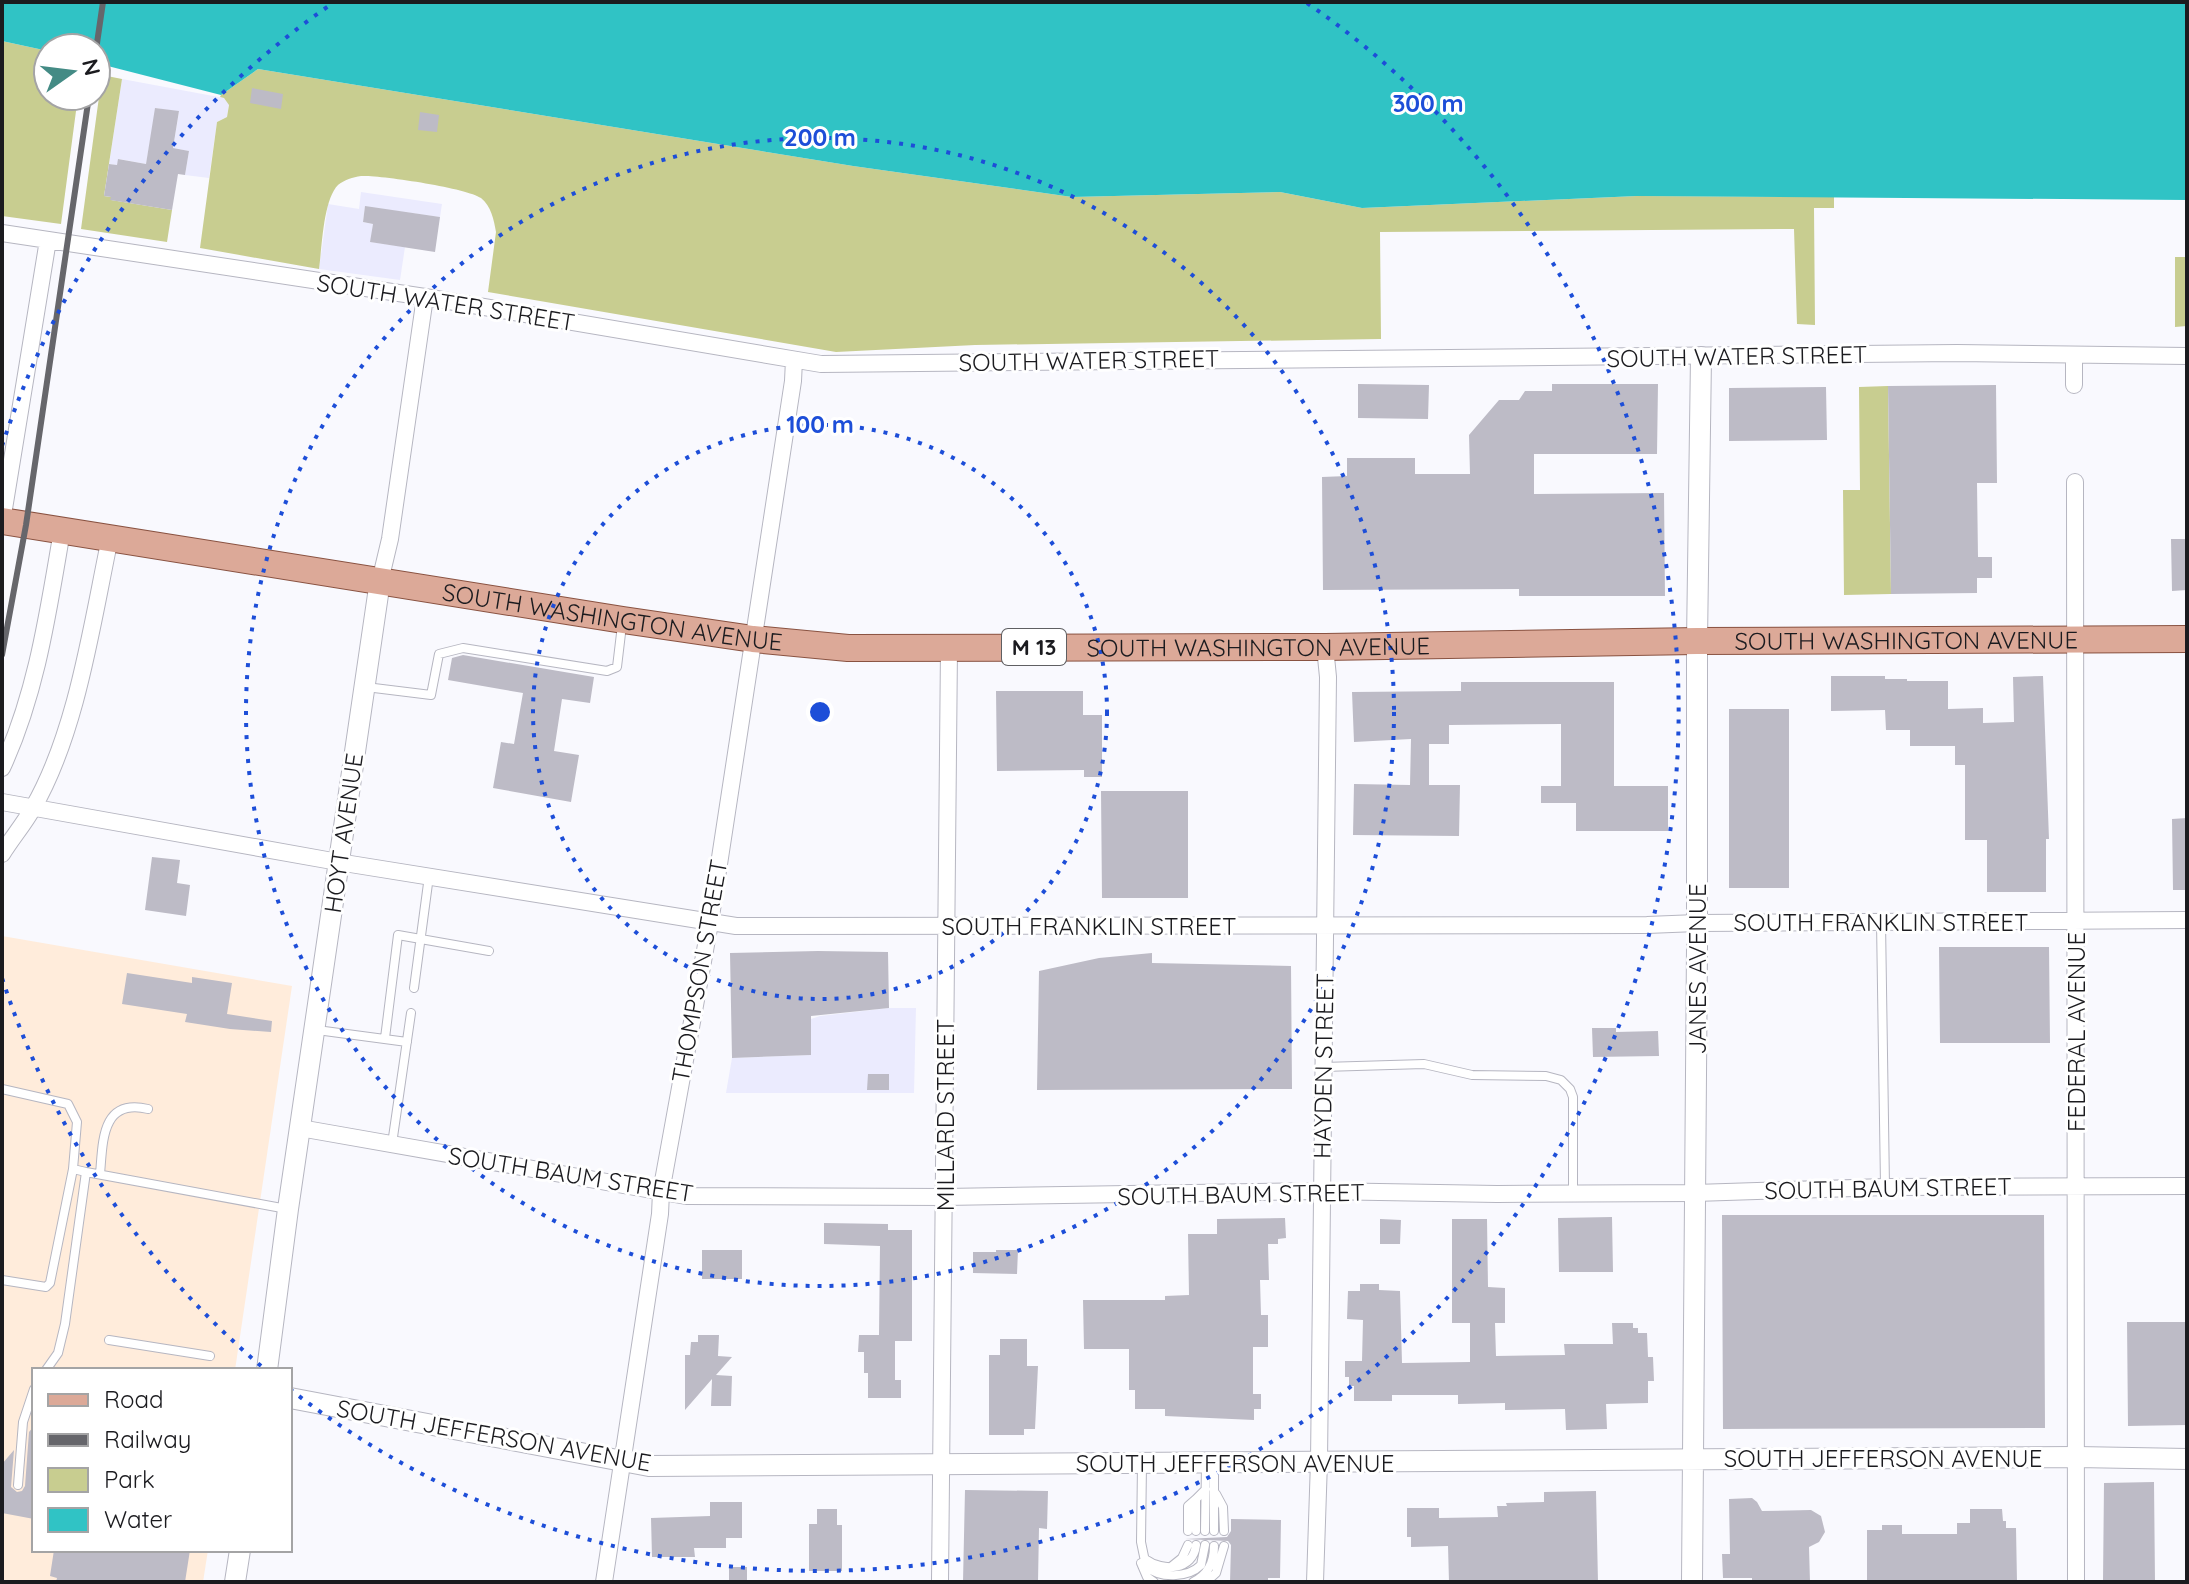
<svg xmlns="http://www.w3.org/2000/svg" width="2189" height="1584" viewBox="0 0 2189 1584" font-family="Quicksand,sans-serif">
  <rect width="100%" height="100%" fill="#f9f9fe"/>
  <path fill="#ebebfe" d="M122 79 224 98 229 104 227 117 217 122 209 178 185 175 189 151 173 148 179 112 156 108 146 164 119 159 117 165 109 164Z
    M361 192 442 204 440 217 365 207 363 222 373 224 371 242 405 247 400 280 319 269 328 204 359 209Z
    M889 1008H916L914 1093H726L732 1058 811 1055V1019L820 1016Z"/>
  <path fill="#ffecdb" d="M2 936 292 986 235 1370H34V1550H208L203 1582H2Z"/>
  <path fill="#c8cd90" d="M2 41 48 51V96H78L61 224 2 216Z
    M258 69 853 166 1072 197 1280 192 1362 208 1637 196 1834 197V208H1814L1815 325 1797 324 1794 229 1380 232 1381 339 975 345 836 352 488 292 496 232C494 220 491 206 481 198 467 188 380 175 361 176 353 177 344 180 338 185 323 200 322 248 319 269L200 248 217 122 227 117 229 105 224 98 220 97 221 95Z
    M102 75 122 79 104 196 111 197V200L172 210 167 242 81 229Z
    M2175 257H2187V326L2175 327Z
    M1888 386 1891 594 1844 595 1843 490H1860L1859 387Z"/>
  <path fill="#30c3c5" d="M2 2H2187V200L1637 196 1362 208 1280 192 1072 197 853 166 258 69 221 95 96 63V48H48V51L2 41Z"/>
  <path fill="#bdbbc6" d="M252 88 283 94 281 109 250 103Z
    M155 108 179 111 173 148 189 151 185 175 178 174 172 210 110 200 111 197 104 196 109 164 117 165 118 159 146 164Z
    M420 112 439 115 437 132 418 130Z
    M365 206 440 217 435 252 370 242 373 224 363 222Z
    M1358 384 1429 385 1428 419 1358 418Z
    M1552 384H1658L1657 454H1534V494L1664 493 1665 596H1519V589L1323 590 1322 477 1347 476V458H1415V474H1470L1469 435 1499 400H1519L1525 391H1552Z
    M1996 385 1997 483H1977L1978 557H1992V578H1977V593L1891 594 1888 386Z
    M1826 387 1827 440 1729 441V388Z
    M2171 539H2187V590L2172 591Z
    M463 655 594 677 590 703 562 699 554 751 579 755 571 802 493 788 501 742 514 744 523 693 448 680 452 658Z
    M1831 676H1885V679H1907V681H1948V709L1983 708V723L2014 722 2013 677 2043 676 2049 839H2046V892H1987V840H1965V765H1955V746H1910V730H1886L1885 710 1831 711Z
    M1461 682H1614V786H1668V831H1576V803H1541V786H1561V724L1449 725V744H1429V785H1460L1459 836 1353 835 1354 784 1410 785 1411 739 1354 742 1352 692 1461 691Z
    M996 691H1083V715H1102V777H1084V770L997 771Z
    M1729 709H1789V888H1729Z
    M1101 791H1188V898H1102Z
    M2187 818V890H2173L2172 819Z
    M152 857 180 860 177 883 190 885 186 916 145 910Z
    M1939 947H2049L2050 1043H1940Z
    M818 951 888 952 889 1008 811 1016V1055L732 1058 730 953Z
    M1152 953V963L1291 966 1292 1089 1037 1090 1039 971 1099 958Z
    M127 973 192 983V977L232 983 227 1014 272 1021 271 1032 230 1029 185 1022 187 1014 122 1004Z
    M1592 1028H1616V1032L1658 1031 1659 1056 1593 1057Z
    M868 1074H889V1090H867Z
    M1722 1215H2044L2045 1428 1723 1429Z
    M1612 1217 1613 1272H1559L1558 1218Z
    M1285 1218 1286 1238 1278 1239V1244H1268L1269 1280H1260L1261 1315H1268V1347H1253V1394H1261V1409H1254V1420L1165 1416V1409H1135V1390H1129V1349H1084L1083 1300H1165V1296L1189 1295 1188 1234H1217V1219Z
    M1380 1219 1401 1220 1400 1244H1380Z
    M1452 1219H1487L1488 1287 1505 1288V1323H1495L1496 1356 1565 1355 1564 1344H1613L1612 1323H1633V1328H1638V1333H1647L1648 1357H1653L1654 1381H1648V1403L1606 1404 1607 1429 1566 1430 1565 1409 1505 1410V1403L1458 1404V1395H1392V1401H1354V1386H1349V1377H1345V1361H1362L1363 1320 1347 1319 1348 1291H1360V1284H1379V1290L1400 1291 1402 1363 1470 1362V1323H1452Z
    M824 1223 888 1224V1230H912V1341H895V1380H901V1398H868V1373H864V1352H858L859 1335H879L880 1246 824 1244Z
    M702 1250H742V1279H702Z
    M996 1250H1018L1017 1274 973 1273V1252H996Z
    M2127 1322H2187V1425L2128 1426Z
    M698 1335H719L718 1356 732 1357 716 1375 732 1376 731 1406H711L712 1379 685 1410V1355H690L691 1342H698Z
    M1000 1339H1027V1366H1038L1035 1429H1024V1435H989V1355H1000Z
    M34 1426V1519L2 1513V1464L14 1450 11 1487 17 1492 22 1491 25 1486 29 1432Z
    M2154 1482 2155 1582H2103L2104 1483Z
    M965 1490 1048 1491 1047 1529 1039 1528 1038 1582H963Z
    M1596 1491 1598 1582H1449L1448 1546 1411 1547V1537H1407V1508H1439V1518L1498 1517 1497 1506H1507L1506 1503 1544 1502V1492Z
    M1752 1498 1757 1502 1762 1511 1811 1510 1821 1516 1825 1532 1819 1542 1809 1547 1810 1582H1752V1578H1723L1722 1554H1730L1729 1499Z
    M710 1502H742V1538H726V1548H694L695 1557H652L651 1518 710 1516Z
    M817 1509H837V1525H842V1571H809V1524H817Z
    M1970 1509H2002L2003 1521H2006V1528H2016L2017 1582H1867V1530H1882V1525H1902V1534H1957V1523H1970Z
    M1231 1519 1281 1520 1280 1578H1268V1582H1230L1231 1545 1228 1541 1185 1539 1227 1537 1231 1531Z
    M54 1550H190L185 1582H56L57 1578 50 1576Z
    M729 1567H747V1582H729Z"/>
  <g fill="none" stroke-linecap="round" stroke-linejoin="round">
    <defs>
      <path id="service" d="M366 687 431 695 439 654 463 648 607 671 617 667 622 625
        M1881 922 1885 1186
        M414 988 429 876
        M317 1030 407 1042
        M385 1038 398 935 489 951
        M1323 1067 1424 1064 1472 1075 1546 1076 1561 1080 1570 1089 1573 1097V1193
        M2 1089 68 1104 77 1122 73 1169 86 1172 65 1324 58 1353 46 1370
        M392 1144 411 1013
        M86 1172 287 1209
        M100 1174C103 1142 101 1098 148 1109
        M2 1280 46 1287 50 1283 73 1169
        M109 1340 210 1356
        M1142 1464 1141 1542 1146 1566C1160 1579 1188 1578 1201 1565L1205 1545
        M1214 1464V1531
        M18 1485 23 1422 34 1389
        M1216 1494 1223 1507 1224 1531
        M1188 1531V1506L1196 1499
        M1196 1531V1499L1206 1489
        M1205 1531 1206 1464
        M1145 1559C1163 1572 1193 1571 1196 1545
        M1141 1563 1147 1577 1154 1582
        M1172 1566 1182 1558 1188 1545
        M1193 1582C1208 1575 1214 1562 1214 1546
        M1206 1582 1216 1573 1224 1546"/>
      <path id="minor" d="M2 233 425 297 821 364 1957 353 2187 356
        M2074 356V385
        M2075 482 2076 1582
        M2 521 48 240
        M380 581 390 539 425 297
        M2 768C37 692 48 612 62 531
        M2 802 338 862 736 926 1647 925 1697 923 2187 920
        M2 854C12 838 24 824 33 808 77 732 92 623 110 538
        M300 1128 686 1196 945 1197 1321 1191 1497 1194 1695 1193 1885 1187 2187 1186
        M604 1582 660 1214 661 1192 710 923 793 381 794 360
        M940 1582 949 648
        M1315 1582 1319 1461 1328 677 1325 647"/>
      <path id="tertiary" d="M267 1370 288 1209 380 581
        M290 1398 649 1466 2077 1457 2187 1459
        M235 1582 240 1550
        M1692 1582 1697 947V641L1701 357"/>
      <g id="primary">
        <path id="s1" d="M2 521 623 620 753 639 848 648 1325 647 1697 641 2187 639"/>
      </g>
    </defs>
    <use href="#service" stroke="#b6b6c1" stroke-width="10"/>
    <use href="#minor" stroke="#b6b6c1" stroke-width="18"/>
    <use href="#tertiary" stroke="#b6b6c1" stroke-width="22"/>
    <use href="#primary" stroke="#895241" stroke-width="28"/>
    <use href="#service" stroke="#fff" stroke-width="8"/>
    <use href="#minor" stroke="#fff" stroke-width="16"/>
    <use href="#tertiary" stroke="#fff" stroke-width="20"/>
    <use href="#primary" stroke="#dca998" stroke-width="26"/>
    <path stroke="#66666b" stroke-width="6" d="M96 50 103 2
      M2 655 26 525 89 96"/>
  </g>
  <g fill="none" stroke="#1d4ed8" stroke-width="4" stroke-dasharray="4 8">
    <circle cx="820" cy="712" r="287"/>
    <circle cx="820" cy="712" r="574"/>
    <path d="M261 1366A860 860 0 0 1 2 978M2 446A860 860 0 0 1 333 3M1307 3A860 860 0 1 1 291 1390"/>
  </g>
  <g text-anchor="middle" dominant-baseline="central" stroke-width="6" stroke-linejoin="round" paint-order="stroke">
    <rect fill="#fff" stroke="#5f5f62" stroke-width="2" x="1002" y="629" width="64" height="36" rx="6"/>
    <g font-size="22" font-weight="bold" fill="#1b1b1f">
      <text x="1034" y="647">M 13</text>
    </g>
    <g font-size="24" fill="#1b1b1f" stroke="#fff">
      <text transform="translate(446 302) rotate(9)">SOUTH WATER STREET</text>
      <text transform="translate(1737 356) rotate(-1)">SOUTH WATER STREET</text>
      <text transform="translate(1089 360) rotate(-1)">SOUTH WATER STREET</text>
      <text stroke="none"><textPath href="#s1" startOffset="618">SOUTH WASHINGTON AVENUE</textPath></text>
      <text stroke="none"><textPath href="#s1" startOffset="1914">SOUTH WASHINGTON AVENUE</textPath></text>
      <text stroke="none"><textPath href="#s1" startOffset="1266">SOUTH WASHINGTON AVENUE</textPath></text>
      <text transform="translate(343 833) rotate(-82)">HOYT AVENUE</text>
      <text x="1881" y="922">SOUTH FRANKLIN STREET</text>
      <text x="1089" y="926">SOUTH FRANKLIN STREET</text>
      <text transform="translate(1697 969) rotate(-90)">JANES AVENUE</text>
      <text transform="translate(699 971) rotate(-80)">THOMPSON STREET</text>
      <text transform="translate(2076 1032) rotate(-90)">FEDERAL AVENUE</text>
      <text transform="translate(1323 1066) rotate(-89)">HAYDEN STREET</text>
      <text transform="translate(945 1115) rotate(-90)">MILLARD STREET</text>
      <text transform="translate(571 1174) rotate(9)">SOUTH BAUM STREET</text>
      <text transform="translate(1888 1188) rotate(-1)">SOUTH BAUM STREET</text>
      <text transform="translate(1241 1194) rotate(-1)">SOUTH BAUM STREET</text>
      <text transform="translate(494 1435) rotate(10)">SOUTH JEFFERSON AVENUE</text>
      <text x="1883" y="1458">SOUTH JEFFERSON AVENUE</text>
      <text x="1235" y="1463">SOUTH JEFFERSON AVENUE</text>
    </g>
  </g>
  <circle cx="820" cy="712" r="12" fill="#1d4ed8" stroke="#fff" stroke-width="4"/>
  <g font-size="24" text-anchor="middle" font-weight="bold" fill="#1d4ed8" stroke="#fff" stroke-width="6" stroke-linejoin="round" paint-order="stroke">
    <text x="1428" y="112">300 m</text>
    <text x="820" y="146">200 m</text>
    <text x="820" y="433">100 m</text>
  </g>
  <rect width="2189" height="1584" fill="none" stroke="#1b1b1f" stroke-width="8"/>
  <rect x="32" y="1368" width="260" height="184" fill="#ffffff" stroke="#a4a4a5" stroke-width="2"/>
  <rect x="48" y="1394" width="40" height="12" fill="#dca998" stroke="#a4a4a5" stroke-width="2"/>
  <text x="104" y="1408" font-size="24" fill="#1b1b1f">Road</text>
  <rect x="48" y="1434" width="40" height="12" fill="#66666b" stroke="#a4a4a5" stroke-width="2"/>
  <text x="104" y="1448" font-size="24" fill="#1b1b1f">Railway</text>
  <rect x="48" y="1468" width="40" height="24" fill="#c8cd90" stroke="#a4a4a5" stroke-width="2"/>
  <text x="104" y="1488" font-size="24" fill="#1b1b1f">Park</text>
  <rect x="48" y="1508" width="40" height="24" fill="#30c3c5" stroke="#a4a4a5" stroke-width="2"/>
  <text x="104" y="1528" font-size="24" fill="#1b1b1f">Water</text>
  <g transform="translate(72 72) rotate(76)"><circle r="38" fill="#ffffff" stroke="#a4a4a5" stroke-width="2"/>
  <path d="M0-6L14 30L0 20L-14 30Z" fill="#448b85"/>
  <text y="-12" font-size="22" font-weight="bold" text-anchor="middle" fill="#1b1b1f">N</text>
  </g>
</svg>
